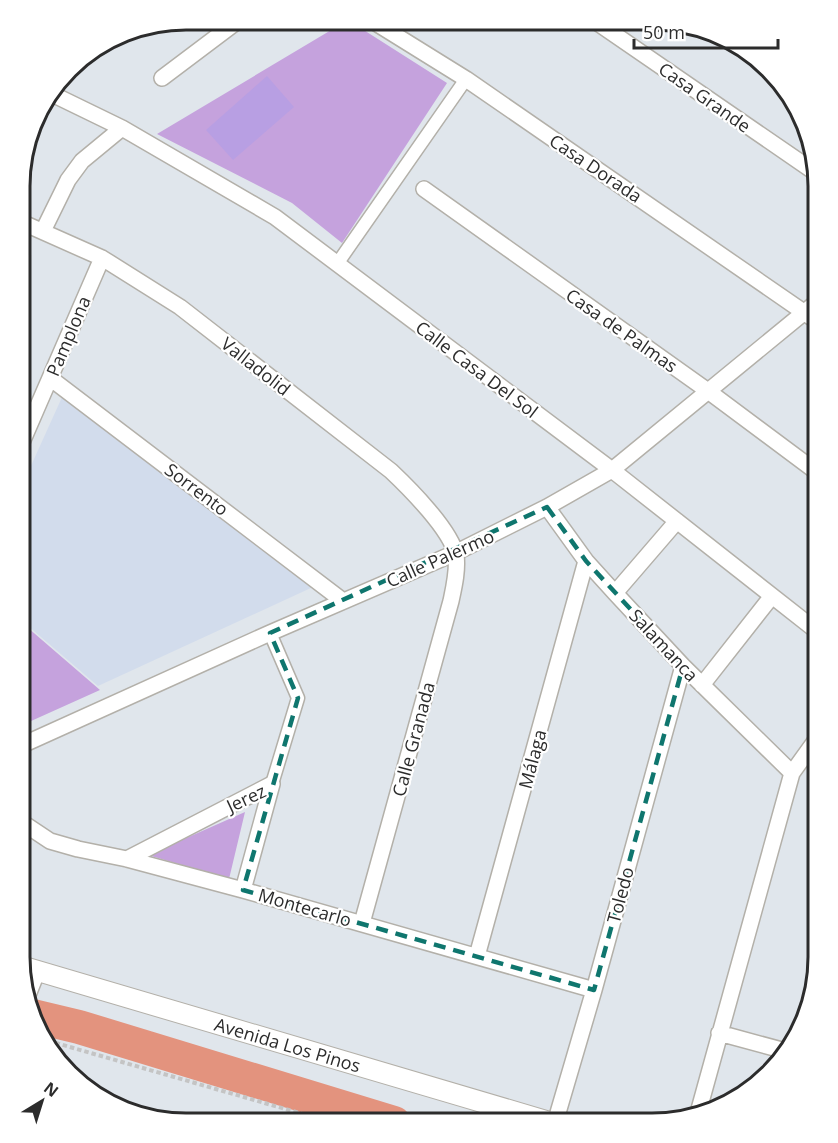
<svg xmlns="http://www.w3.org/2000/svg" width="838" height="1143" viewBox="0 0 838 1143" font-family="'Open Sans',sans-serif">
  <rect width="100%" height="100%" fill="#e0e6ec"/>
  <path fill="#d2dcec" d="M63 395 313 587 98 686 20 619V490Z"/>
  <path fill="#c5a2dd" d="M348 20 447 83 342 243 292 203 157 134Z
    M20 621 100 690 20 726Z
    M245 812 229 879 148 855Z"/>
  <path fill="#b89fe3" d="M267 76 294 107 233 160 206 130Z"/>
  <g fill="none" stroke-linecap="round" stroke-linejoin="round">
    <path stroke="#e3937e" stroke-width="34" d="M33 1016 79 1027 394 1123"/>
    <defs>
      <path id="pedestrian" d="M337 264 466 79
        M270 633 298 698 272 784"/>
      <path id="minor" d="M371 20 466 79 818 322
        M595 21 816 173
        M162 78 239 20
        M50 93 122 128 275 217 612 470 818 632
        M424 189 708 391 818 473
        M21 222 102 258 180 307 391 471C409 488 451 530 456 555 458 570 454 587 451 601L362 923
        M43 231 68 180 82 161 122 128
        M50 378 343 601
        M20 447 102 258
        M547 507 586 561 615 593 683 666 792 773
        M615 593 677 521
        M702 685 772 596
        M20 746 270 633 455 553 547 507 612 470 818 301
        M20 821 50 841 78 849 127 859 243 890 594 990
        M127 859 272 784
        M243 890 272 784
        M477 956 586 561
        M28 995 38 970
        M719 1033 789 1052
        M698 1113 792 773 818 737
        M555 1123 594 990 683 666"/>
      <g id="tertiary">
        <path id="s1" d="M21 966 553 1123"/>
      </g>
    </defs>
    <use href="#pedestrian" stroke="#b3b0a9" stroke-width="15"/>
    <use href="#minor" stroke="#b3b0a9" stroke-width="18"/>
    <use href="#tertiary" stroke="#b3b0a9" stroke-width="22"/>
    <path stroke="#c4c4c4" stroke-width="4" stroke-dasharray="4.5 3" stroke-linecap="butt" d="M48 1044 56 1043 334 1123"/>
    <use href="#pedestrian" stroke="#fff" stroke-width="12"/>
    <use href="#minor" stroke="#fff" stroke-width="15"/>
    <use href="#tertiary" stroke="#fff" stroke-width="20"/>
  </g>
  <path fill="none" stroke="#0f766e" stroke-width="4.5" stroke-dasharray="12 8" stroke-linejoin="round" d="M547 507 586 561 683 666 594 990 243 890 298 698 270 633Z"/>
  <g text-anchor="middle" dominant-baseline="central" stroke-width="4.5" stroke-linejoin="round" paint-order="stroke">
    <g font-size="18" fill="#2c2c2c" stroke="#fff">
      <text transform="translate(705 97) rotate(35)">Casa Grande</text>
      <text transform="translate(596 168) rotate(34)">Casa Dorada</text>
      <text transform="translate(622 330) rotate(35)">Casa de Palmas</text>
      <text transform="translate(68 336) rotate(-67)">Pamplona</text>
      <text transform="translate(256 366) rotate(38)">Valladolid</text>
      <text transform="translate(477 369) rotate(37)">Calle Casa Del Sol</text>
      <text transform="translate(197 489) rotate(37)">Sorrento</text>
      <text transform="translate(440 558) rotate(-24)">Calle Palermo</text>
      <text transform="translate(664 645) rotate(47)">Salamanca</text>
      <text transform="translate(413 739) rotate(-75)">Calle Granada</text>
      <text transform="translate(532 759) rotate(-75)">Málaga</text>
      <text transform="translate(246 798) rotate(-25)">Jerez</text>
      <text transform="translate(620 895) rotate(-75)">Toledo</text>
      <text transform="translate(305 907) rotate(16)">Montecarlo</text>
      <text stroke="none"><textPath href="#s1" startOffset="278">Avenida Los Pinos</textPath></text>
    </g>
  </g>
  <path d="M0 0H838V1143H0ZM186 30H652A156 156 0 0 1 808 186V957A156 156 0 0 1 652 1113H186A156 156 0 0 1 30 957V186A156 156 0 0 1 186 30Z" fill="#fff" fill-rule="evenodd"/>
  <path fill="none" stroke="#2c2c2c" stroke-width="3" d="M186 30H652A156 156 0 0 1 808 186V957A156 156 0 0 1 652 1113H186A156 156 0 0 1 30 957V186A156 156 0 0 1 186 30Z"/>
  <g transform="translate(42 1101) rotate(38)" stroke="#ffffff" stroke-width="4.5" paint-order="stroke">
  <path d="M0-4.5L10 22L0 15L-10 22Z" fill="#2c2c2c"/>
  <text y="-9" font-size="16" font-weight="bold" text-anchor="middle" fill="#2c2c2c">N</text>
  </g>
  <path d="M634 39v9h144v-9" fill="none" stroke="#2c2c2c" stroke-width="3"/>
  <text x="643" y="39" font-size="18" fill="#2c2c2c" stroke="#ffffff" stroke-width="4.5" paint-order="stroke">50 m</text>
</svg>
